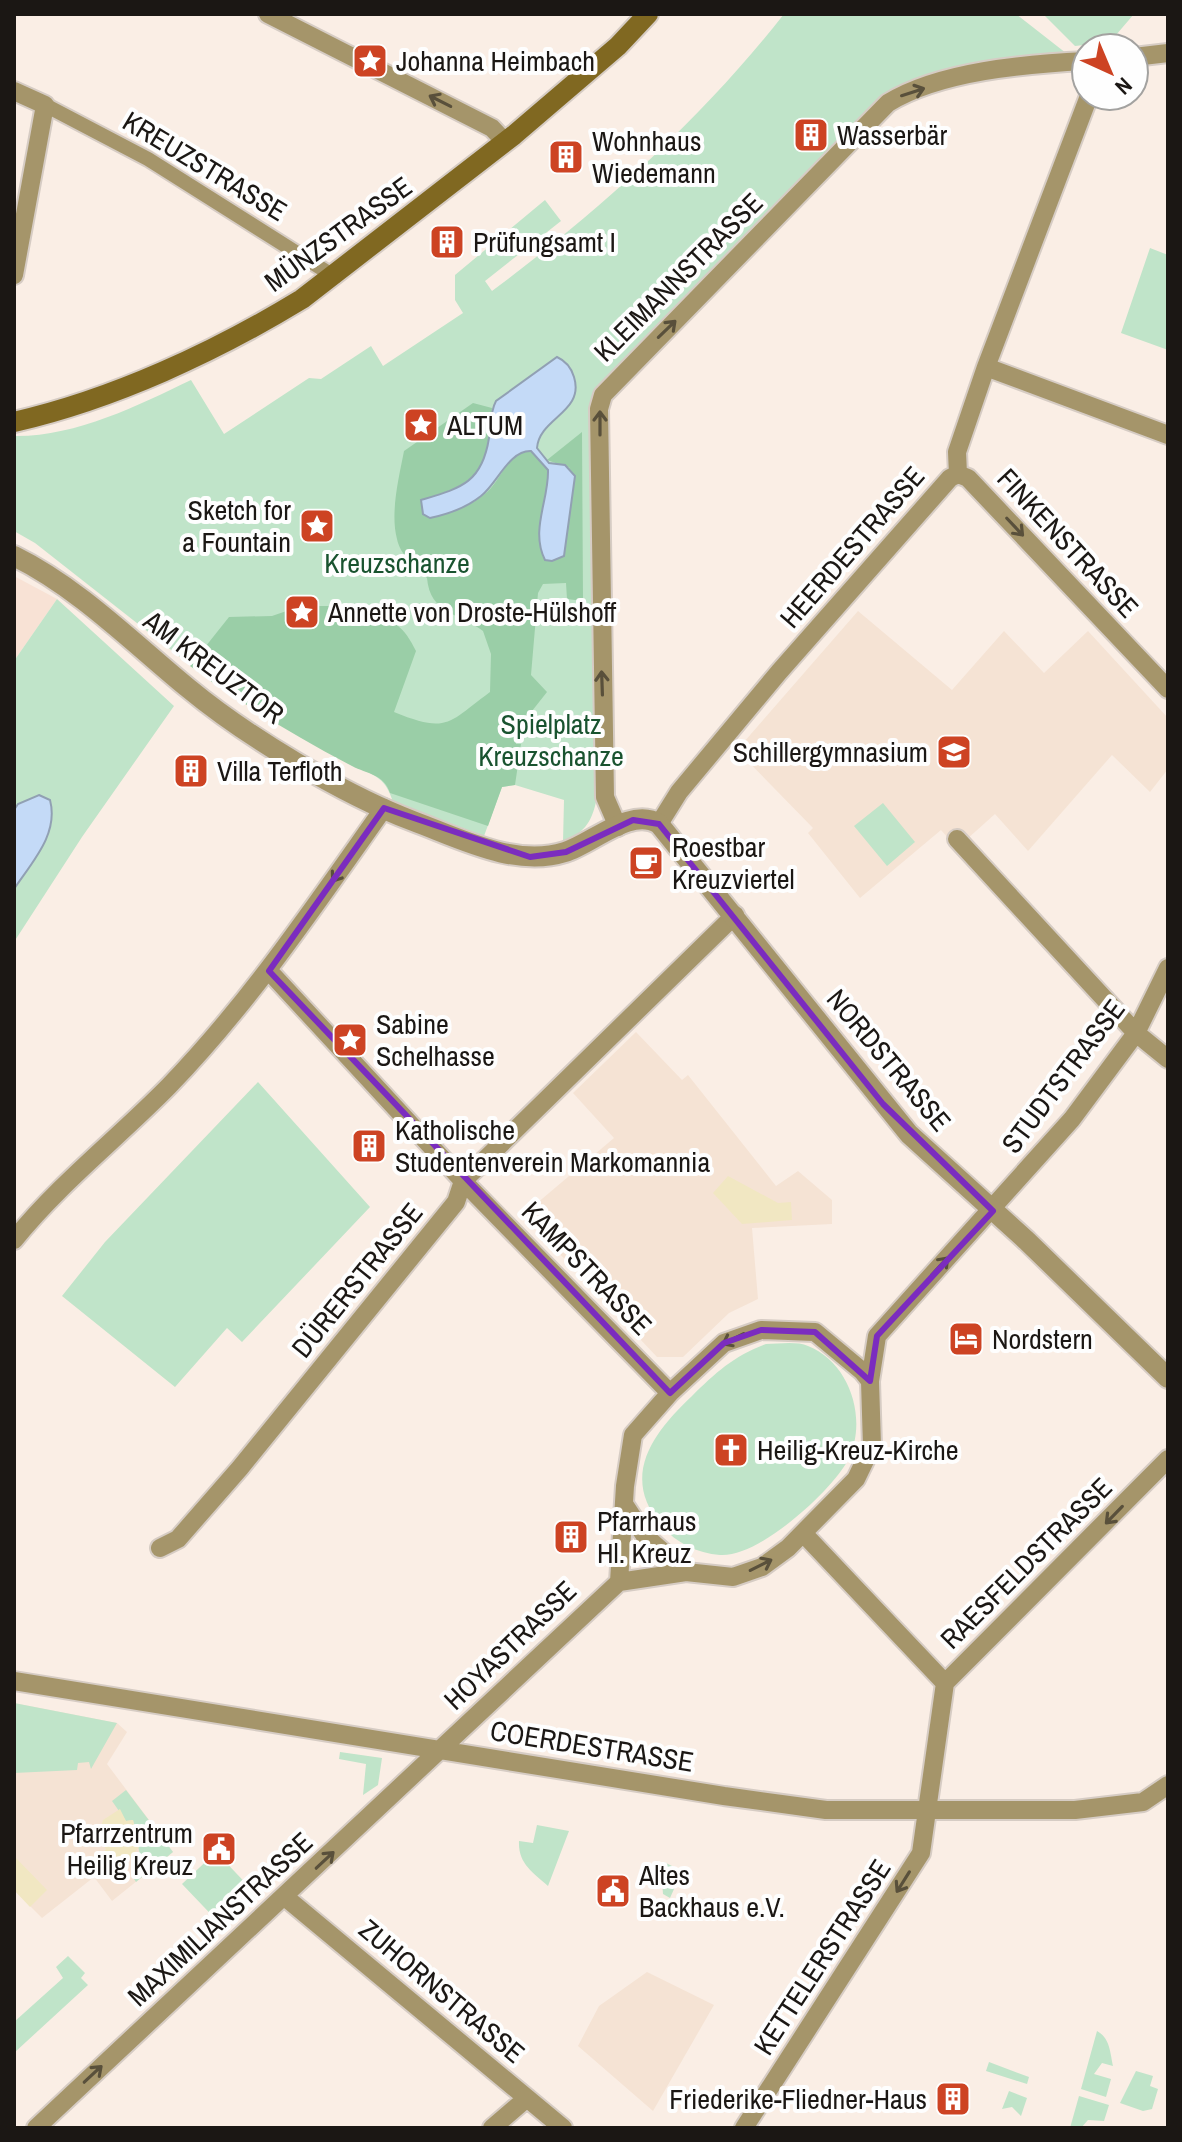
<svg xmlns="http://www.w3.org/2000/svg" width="1182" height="2142" viewBox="0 0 1182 2142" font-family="'Archivo Narrow',sans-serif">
  <rect width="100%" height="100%" fill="#faeee5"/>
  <path fill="#f8e2d5" d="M14 576 57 599 14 661Z"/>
  <path fill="#f5e3d4" d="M858 611 952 690 1004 631 1044 673 1088 631 1168 718V769L1150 792 1112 755 1028 851 995 814 957 848 941 830 860 898 808 833 813 828 737 750Z
    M636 1032 682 1080 688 1075 776 1186 798 1171 832 1200V1224L752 1228 758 1299 729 1313 683 1357H657L523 1215 614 1138 573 1093Z
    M14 1703 117 1723 127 1732 107 1764 173 1852 112 1901 94 1877 42 1918 14 1890Z
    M647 1972 714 2005 653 2111 578 2046 599 2006Z"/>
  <path fill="#c0e4c9" d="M784 14H1016L1071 57 897 92 598 390 596 802C591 824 583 833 563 842L564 800 515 785 502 787 484 836 393 802C386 779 376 775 355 767L217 686 35 543 14 531V436C75 437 137 406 191 380L224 434 309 378 321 379 371 346 383 366 463 313 455 300V275L545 200 561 221 485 281 492 291C599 211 701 120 784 14Z
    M1134 14 1110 42 1075 46 1044 15Z
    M1150 248 1168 255V350L1121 333Z
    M57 599 174 706 82 837 14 942V661Z
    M883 803 915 842 887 866 854 826Z
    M258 1082 370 1207 242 1342 227 1328 175 1387 62 1296 105 1242Z
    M766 1344C778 1344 797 1341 808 1346 851 1363 868 1421 848 1460 831 1492 758 1558 720 1555 697 1553 676 1543 662 1526 619 1476 654 1432 692 1396 715 1373 735 1355 766 1344Z
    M14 1703 117 1723 91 1769 89 1762 78 1763 77 1770 14 1773Z
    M340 1752 382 1758 378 1785 363 1795 366 1764 339 1759Z
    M126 1790 173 1852 136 1882 132 1876 142 1866 133 1820 126 1821 112 1801Z
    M537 1825 569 1831 548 1886C533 1872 518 1864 519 1841L533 1843Z
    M216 1852 258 1896 224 1928 182 1884Z
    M664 1862 682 1871 670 1898 663 1894 661 1869Z
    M68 1956 85 1973 81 1978 88 1985 14 2053V2022L63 1978 56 1967Z
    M1097 2031C1110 2038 1110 2052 1113 2066L1102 2063 1094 2074 1111 2079 1106 2097 1081 2089Z
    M989 2062 1029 2077 1027 2084 986 2071Z
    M1136 2071 1153 2076 1150 2086 1158 2089 1152 2109 1143 2111 1120 2103Z
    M1009 2091 1027 2098 1021 2116 1012 2107 1002 2109Z
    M1079 2096 1109 2105 1104 2121 1088 2120 1081 2128H1070Z"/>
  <path fill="#9acea7" d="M473 403 492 408C486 470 483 482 421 500L430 518C452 513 475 505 491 488 501 477 509 455 524 451 536 448 547 465 549 475L570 468 547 460 582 432 583 601 567 599 566 583 543 584 538 593 531 675 547 692 532 711 515 722 516 744H521L515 785 502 787 488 826 390 793C384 774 367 774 352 766 296 737 241 703 190 666L229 617 272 616 301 606H330L347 624C380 611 400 617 416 651L394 712C448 734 448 723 490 692L491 654 483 631C459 613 430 614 427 578 416 568 400 555 397 539 390 513 399 477 404 451Z"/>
  <path fill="#f1e7c2" d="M728 1176 778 1203 791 1202 792 1220 742 1224 713 1193Z
    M120 1809 126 1821 133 1820 139 1847 120 1871 109 1867 101 1855 106 1849 98 1838 103 1820Z
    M14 1856 47 1890 30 1907 14 1890Z"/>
  <path fill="#c4daf7" stroke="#91a0b3" stroke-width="2" d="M557 357C566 361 571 367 574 377 585 412 539 418 537 448L549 463 565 465 575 476 564 556 552 561 545 560C530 530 549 500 548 470L531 451C509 450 497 484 481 496 466 508 449 514 430 518L423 514 421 500C461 488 482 483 489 438 491 425 490 412 496 401Z
    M305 526a12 12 0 1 1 24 0a12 12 0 1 1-24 0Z
    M39 795 50 800C59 834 32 862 14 889V810L18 804Z"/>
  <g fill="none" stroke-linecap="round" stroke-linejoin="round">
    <defs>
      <path id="pedestrian" d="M45 105 148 159 335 277"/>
      <path id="minor" d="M268 14 492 128 505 142
        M1134 57 1168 53
        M14 91 45 105 14 275
        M986 367 1168 435
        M958 474 957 452 986 367 1089 96
        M958 474 968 478 1168 689
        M659 824 679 792 779 672 950 478 958 474
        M618 827 605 797 599 409 603 395 888 103C940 71 1026 64 1086 61
        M957 839 1136 1033 1168 1059
        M269 971 463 1181 670 1393
        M14 1240C60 1183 118 1138 169 1086 251 1001 316 904 384 808
        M870 1381 877 1336 1072 1119 1136 1033 1168 968
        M624 1504 645 1536 686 1572
        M803 1533 945 1683
        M160 1548 178 1539 240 1468 456 1202 463 1181 735 915
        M14 1681 724 1796 826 1810H1075L1143 1802 1168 1785
        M285 1897 563 2128
        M36 2128 619 1582 686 1572 733 1577 762 1567 788 1548 856 1479 872 1446 870 1381 862 1371 815 1332 761 1330 724 1343 670 1393 633 1435 625 1486 619 1582
        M492 2128 527 2098
        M744 2128 921 1853 945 1683 1168 1459"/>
      <path id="tertiary" d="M14 556C79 588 133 643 188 688 246 736 342 794 413 821 459 838 515 868 565 852 592 844 631 806 659 824L909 1134 1027 1241 1168 1378"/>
      <path id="secondary" d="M14 422C114 399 215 352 302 299L514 135 618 46 648 14"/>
    </defs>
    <use href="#pedestrian" stroke="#d6ccc4" stroke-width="18"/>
    <use href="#minor" stroke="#d6ccc4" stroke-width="22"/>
    <use href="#tertiary" stroke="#d6ccc4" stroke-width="24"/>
    <use href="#secondary" stroke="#d6ccc4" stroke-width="24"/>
    <use href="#pedestrian" stroke="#a5956a" stroke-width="14"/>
    <use href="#minor" stroke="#a5956a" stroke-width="18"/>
    <use href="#tertiary" stroke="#a5956a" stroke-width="20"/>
    <use href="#secondary" stroke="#806821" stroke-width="20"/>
  </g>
  <defs><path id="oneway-shaft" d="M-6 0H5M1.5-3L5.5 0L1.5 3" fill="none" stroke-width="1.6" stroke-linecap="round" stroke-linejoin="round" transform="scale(2)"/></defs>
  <g stroke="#59503b">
    <use href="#oneway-shaft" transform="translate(913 92) rotate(-18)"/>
    <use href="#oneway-shaft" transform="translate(440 101) rotate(-153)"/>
    <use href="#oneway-shaft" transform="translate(667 329) rotate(-44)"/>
    <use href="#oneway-shaft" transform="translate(600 423) rotate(-90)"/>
    <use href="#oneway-shaft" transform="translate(1015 527) rotate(47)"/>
    <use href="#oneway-shaft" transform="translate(602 683) rotate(-92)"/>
    <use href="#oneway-shaft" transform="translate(339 872) rotate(125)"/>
    <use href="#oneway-shaft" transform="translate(940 1266) rotate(-47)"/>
    <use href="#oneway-shaft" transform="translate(733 1339) rotate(153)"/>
    <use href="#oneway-shaft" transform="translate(1114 1515) rotate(134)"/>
    <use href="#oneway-shaft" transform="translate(761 1565) rotate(-27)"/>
    <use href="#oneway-shaft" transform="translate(325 1860) rotate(-43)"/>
    <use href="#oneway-shaft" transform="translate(903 1882) rotate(122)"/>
    <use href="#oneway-shaft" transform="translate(93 2074) rotate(-43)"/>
  </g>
  <path fill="none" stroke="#7b2cbf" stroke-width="6" stroke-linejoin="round" d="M384 808 530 857 566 852 633 820 659 824 883 1104 993 1211 877 1336 870 1381 815 1332 761 1330 724 1343 670 1393 269 971Z"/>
  <defs>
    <symbol id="sight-square" viewBox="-11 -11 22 22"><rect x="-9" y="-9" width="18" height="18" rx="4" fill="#cd4323" stroke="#fefefe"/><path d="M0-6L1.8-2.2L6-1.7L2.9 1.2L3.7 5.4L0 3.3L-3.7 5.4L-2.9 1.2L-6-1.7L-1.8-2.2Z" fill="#fff"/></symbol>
    <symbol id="building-square" viewBox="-11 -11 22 22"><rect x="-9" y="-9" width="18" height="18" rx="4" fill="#cd4323" stroke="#fefefe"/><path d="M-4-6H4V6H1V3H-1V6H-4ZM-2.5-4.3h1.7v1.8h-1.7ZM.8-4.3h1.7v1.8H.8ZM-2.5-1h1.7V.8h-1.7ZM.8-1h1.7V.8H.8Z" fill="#fff"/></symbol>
    <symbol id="school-square" viewBox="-11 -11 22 22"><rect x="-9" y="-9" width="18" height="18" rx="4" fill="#cd4323" stroke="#fefefe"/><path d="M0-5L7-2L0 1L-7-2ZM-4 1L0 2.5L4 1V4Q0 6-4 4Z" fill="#fff"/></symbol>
    <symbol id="cafe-square" viewBox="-11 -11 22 22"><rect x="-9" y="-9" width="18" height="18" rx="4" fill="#cd4323" stroke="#fefefe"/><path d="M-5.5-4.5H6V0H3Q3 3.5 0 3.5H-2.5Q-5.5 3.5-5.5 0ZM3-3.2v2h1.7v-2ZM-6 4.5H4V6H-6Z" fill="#fff"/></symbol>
    <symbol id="hotel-square" viewBox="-11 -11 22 22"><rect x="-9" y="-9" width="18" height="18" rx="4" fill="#cd4323" stroke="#fefefe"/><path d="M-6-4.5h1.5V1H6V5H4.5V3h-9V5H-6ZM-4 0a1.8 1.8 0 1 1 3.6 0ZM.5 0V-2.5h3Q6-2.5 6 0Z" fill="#fff"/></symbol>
    <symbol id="church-square" viewBox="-11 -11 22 22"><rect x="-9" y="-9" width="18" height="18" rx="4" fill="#cd4323" stroke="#fefefe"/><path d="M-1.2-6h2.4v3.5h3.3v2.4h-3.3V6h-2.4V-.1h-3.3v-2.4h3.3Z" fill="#fff"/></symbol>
    <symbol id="civic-square" viewBox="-11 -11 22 22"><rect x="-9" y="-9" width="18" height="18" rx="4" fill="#cd4323" stroke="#fefefe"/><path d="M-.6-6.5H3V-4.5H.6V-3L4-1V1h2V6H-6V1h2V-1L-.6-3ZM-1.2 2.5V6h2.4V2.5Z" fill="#fff"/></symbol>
  </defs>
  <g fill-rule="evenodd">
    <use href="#sight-square" x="350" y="41" width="40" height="40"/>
    <use href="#building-square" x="791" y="115" width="40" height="40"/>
    <use href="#building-square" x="546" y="137" width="40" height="40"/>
    <use href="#building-square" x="427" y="222" width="40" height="40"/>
    <use href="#sight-square" x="401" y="405" width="40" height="40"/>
    <use href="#sight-square" x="297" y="506" width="40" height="40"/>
    <use href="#sight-square" x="282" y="592" width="40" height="40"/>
    <use href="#school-square" x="934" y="732" width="40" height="40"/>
    <use href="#building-square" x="171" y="751" width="40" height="40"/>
    <use href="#cafe-square" x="626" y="843" width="40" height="40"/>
    <use href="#sight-square" x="330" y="1020" width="40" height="40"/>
    <use href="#building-square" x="349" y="1126" width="40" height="40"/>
    <use href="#hotel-square" x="946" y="1319" width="40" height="40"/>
    <use href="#church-square" x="711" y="1430" width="40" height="40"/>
    <use href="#building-square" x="551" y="1517" width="40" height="40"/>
    <use href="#civic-square" x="199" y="1829" width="40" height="40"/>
    <use href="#civic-square" x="593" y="1871" width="40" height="40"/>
    <use href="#building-square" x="933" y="2079" width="40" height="40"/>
  </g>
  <g text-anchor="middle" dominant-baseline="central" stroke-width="8" stroke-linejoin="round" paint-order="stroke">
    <g font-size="28" fill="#1b1714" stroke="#fefefe" text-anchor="start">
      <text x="396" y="61">Johanna Heimbach</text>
      <text x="837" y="135">Wasserbär</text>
      <text x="592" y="141">Wohnhaus<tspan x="592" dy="32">Wiedemann</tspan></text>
      <text x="473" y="242">Prüfungsamt I</text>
      <text x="447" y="425">ALTUM</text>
      <text x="291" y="510" text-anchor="end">Sketch for<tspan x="291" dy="32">a Fountain</tspan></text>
      <text x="328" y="612">Annette von Droste-Hülshoff</text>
      <text x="928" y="752" text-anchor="end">Schillergymnasium</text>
      <text x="217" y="771">Villa Terfloth</text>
      <text x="672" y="847">Roestbar<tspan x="672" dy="32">Kreuzviertel</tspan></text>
      <text x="376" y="1024">Sabine<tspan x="376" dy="32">Schelhasse</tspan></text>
      <text x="395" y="1130">Katholische<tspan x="395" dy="32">Studentenverein Markomannia</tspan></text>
      <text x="992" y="1339">Nordstern</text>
      <text x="757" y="1450">Heilig-Kreuz-Kirche</text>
      <text x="597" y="1521">Pfarrhaus<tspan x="597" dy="32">Hl. Kreuz</tspan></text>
      <text x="193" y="1833" text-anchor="end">Pfarrzentrum<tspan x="193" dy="32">Heilig Kreuz</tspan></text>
      <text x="639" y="1875">Altes<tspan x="639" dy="32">Backhaus e.V.</tspan></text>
      <text x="927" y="2099" text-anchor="end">Friederike-Fliedner-Haus</text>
    </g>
    <g font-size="28" fill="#1b1714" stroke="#fefefe">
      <text transform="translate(205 166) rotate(31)">KREUZSTRASSE</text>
      <text transform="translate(338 234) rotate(-36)">MÜNZSTRASSE</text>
      <text transform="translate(678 277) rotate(-45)">KLEIMANNSTRASSE</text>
      <text transform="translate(1068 543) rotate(47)">FINKENSTRASSE</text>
      <text transform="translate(852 547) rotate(-49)">HEERDESTRASSE</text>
      <text transform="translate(214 667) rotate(37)">AM KREUZTOR</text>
      <text transform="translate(889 1060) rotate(50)">NORDSTRASSE</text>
      <text transform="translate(1063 1076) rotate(-53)">STUDTSTRASSE</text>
      <text transform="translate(587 1268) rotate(46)">KAMPSTRASSE</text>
      <text transform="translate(357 1280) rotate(-51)">DÜRERSTRASSE</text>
      <text transform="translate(1026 1563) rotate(-45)">RAESFELDSTRASSE</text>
      <text transform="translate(510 1645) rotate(-44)">HOYASTRASSE</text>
      <text transform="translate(592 1746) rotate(9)">COERDESTRASSE</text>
      <text transform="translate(220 1919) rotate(-43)">MAXIMILIANSTRASSE</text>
      <text transform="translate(822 1957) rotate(-57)">KETTELERSTRASSE</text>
      <text transform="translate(442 1991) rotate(40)">ZUHORNSTRASSE</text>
    </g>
    <g font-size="28" fill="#19532f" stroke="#fefefe">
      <text x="397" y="563">Kreuzschanze</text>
      <text x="551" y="724">Spielplatz<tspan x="551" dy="32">Kreuzschanze</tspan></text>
    </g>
  </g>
  <rect width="1182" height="2142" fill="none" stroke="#1b1714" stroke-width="32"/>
  <g transform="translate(1110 72) rotate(136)"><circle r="38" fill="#fefefe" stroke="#a3a2a0" stroke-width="2"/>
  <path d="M0-6L14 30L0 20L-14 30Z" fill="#cd4323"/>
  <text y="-12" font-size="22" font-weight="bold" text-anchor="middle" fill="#1b1714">N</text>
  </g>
</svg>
